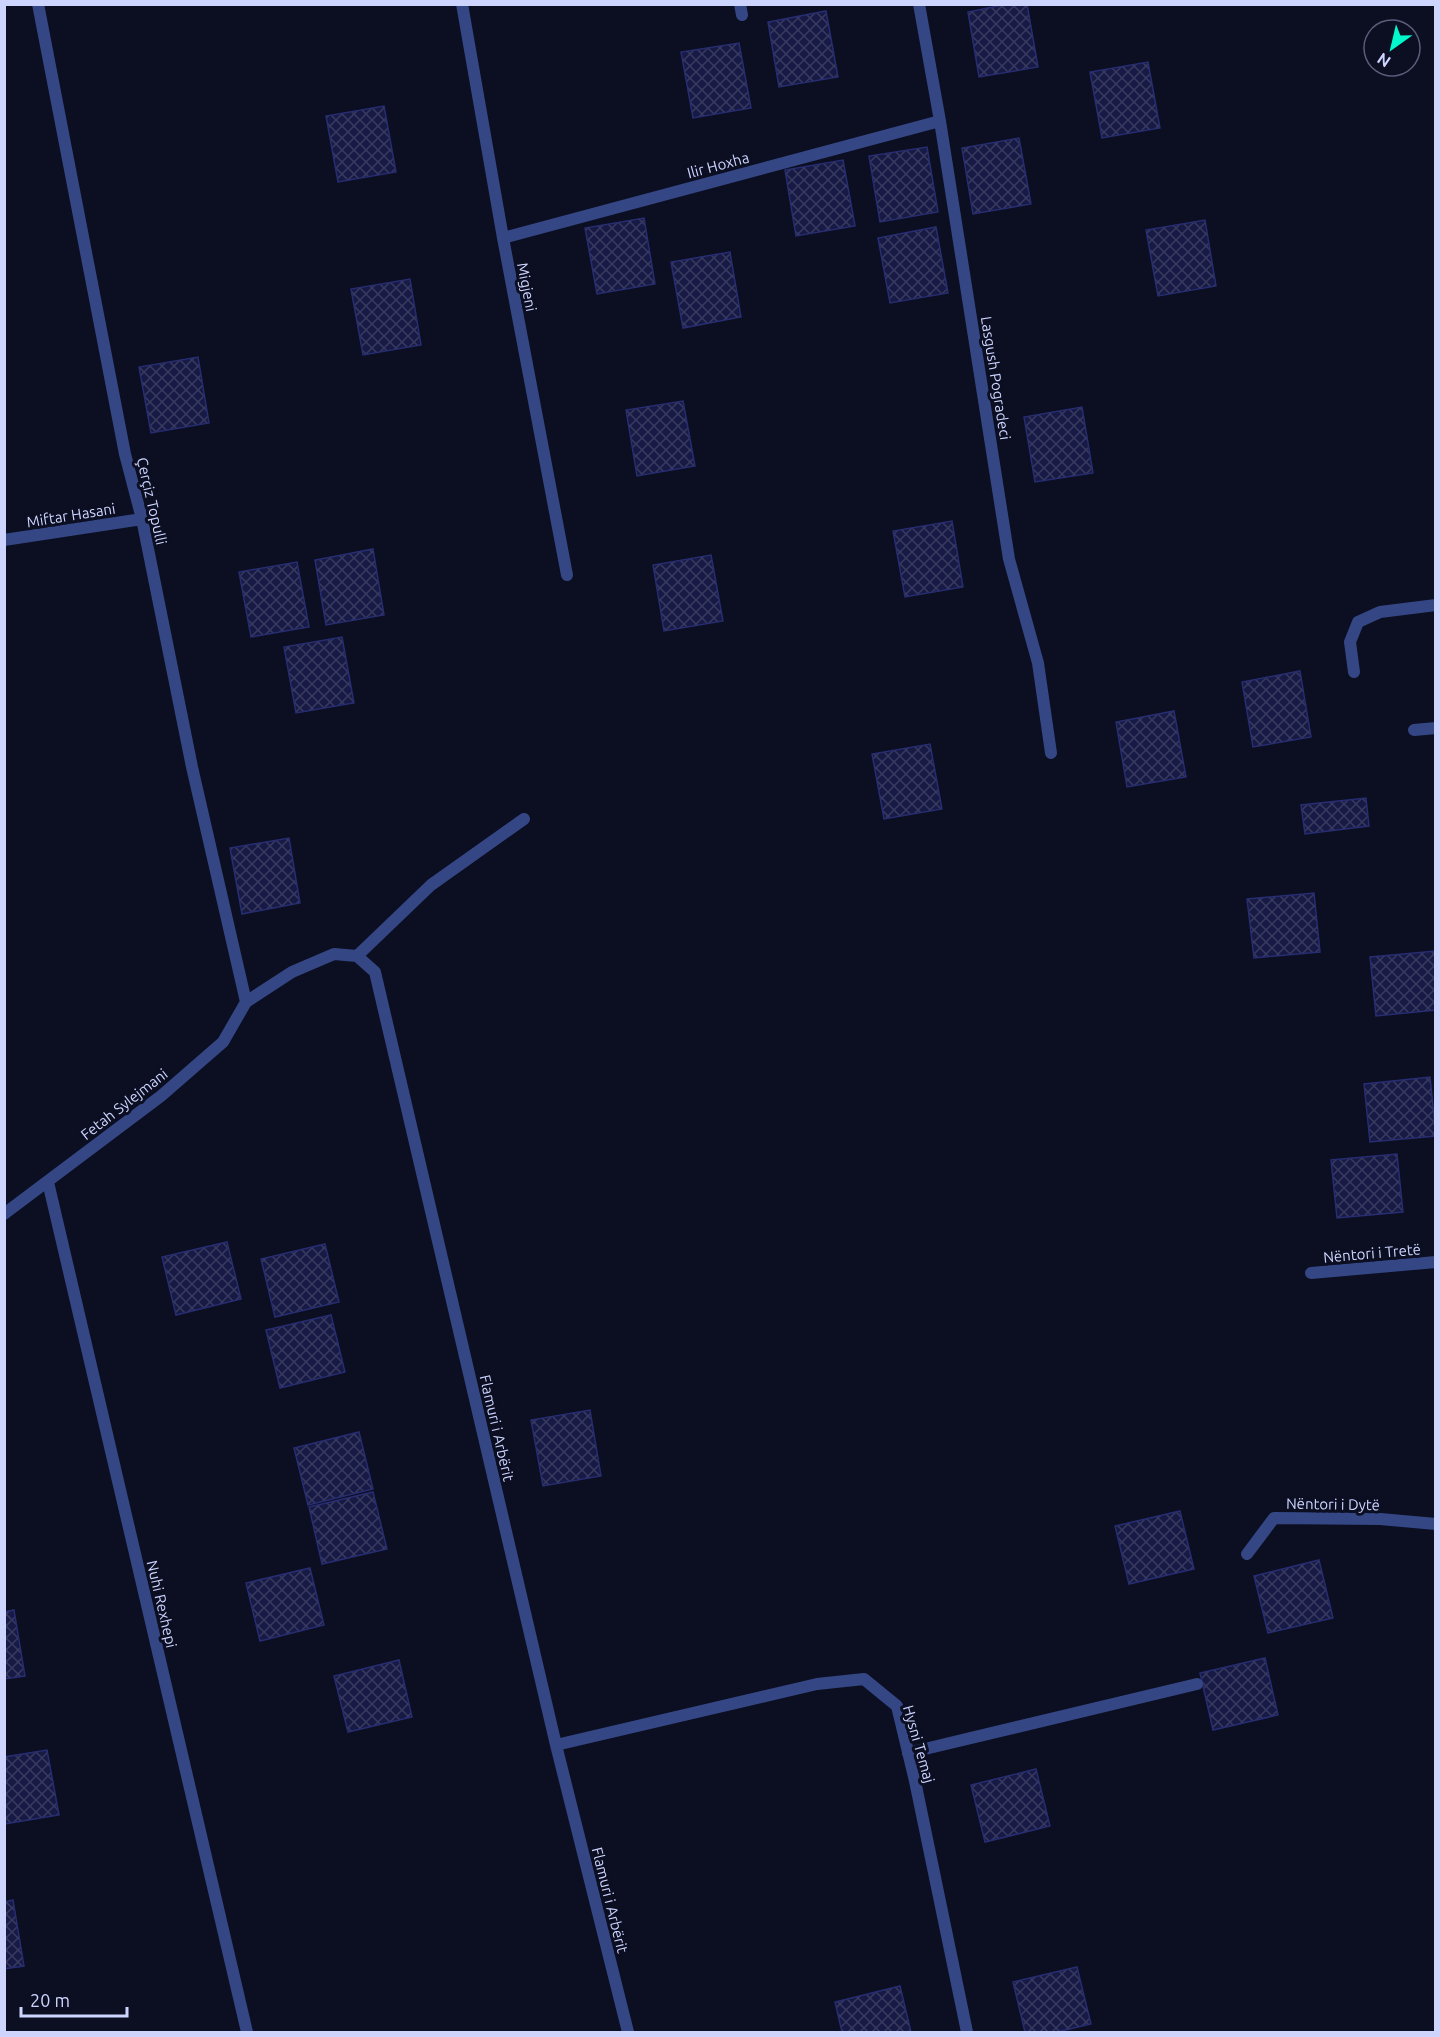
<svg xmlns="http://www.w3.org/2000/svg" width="1440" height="2037" viewBox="0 0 1440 2037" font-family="Ubuntu,sans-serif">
  <defs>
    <pattern id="building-cross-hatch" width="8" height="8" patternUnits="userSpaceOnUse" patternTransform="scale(1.5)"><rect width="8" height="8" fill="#171a44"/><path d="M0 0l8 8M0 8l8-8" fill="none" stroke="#383a60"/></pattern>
  </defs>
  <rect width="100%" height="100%" fill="#0c0e22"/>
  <path fill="url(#building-cross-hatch)" stroke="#272d71" stroke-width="1.5" d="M1007 4H1027L1038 67 979 77 968 12Z
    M826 11 838 77 779 87 768 22Z
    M739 43 751 108 693 118 681 52Z
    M1148 62 1160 128 1102 138 1090 72Z
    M384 106 396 172 338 182 326 116Z
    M1019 138 1031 204 973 214 962 148Z
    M927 147 938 212 880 222 869 156Z
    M843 160 855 226 796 236 785 170Z
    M644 218 655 284 597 294 585 228Z
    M1205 220 1216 286 1158 296 1146 230Z
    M936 227 948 293 890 303 878 238Z
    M730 252 741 317 683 328 671 262Z
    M410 279 421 345 363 355 351 289Z
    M198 357 209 423 151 433 139 367Z
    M683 401 695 466 637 476 626 410Z
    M1082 407 1093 473 1035 482 1024 417Z
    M952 521 963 587 905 597 893 531Z
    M373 549 384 615 326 625 315 560Z
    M711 555 723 621 664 631 653 565Z
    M297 562 309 627 251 637 239 572Z
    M342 637 354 703 296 713 284 647Z
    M1300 671 1311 737 1253 747 1242 682Z
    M1174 711 1186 777 1127 787 1116 722Z
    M930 744 942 809 884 819 872 754Z
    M1366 798 1369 826 1305 834 1301 805Z
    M289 838 300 903 242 914 230 848Z
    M1314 893 1320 952 1254 958 1247 899Z
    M1436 951V1010L1376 1016 1370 957Z
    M1430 1077 1436 1136 1370 1142 1364 1084Z
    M1397 1154 1403 1212 1337 1218 1331 1160Z
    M227 1242 241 1299 176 1315 162 1257Z
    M325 1244 339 1302 275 1317 261 1259Z
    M331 1315 345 1372 280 1388 266 1330Z
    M590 1410 601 1476 543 1486 531 1420Z
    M359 1432 373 1489 308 1505 294 1448Z
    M373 1492 387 1549 322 1564 309 1507Z
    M1180 1511 1194 1569 1129 1584 1115 1526Z
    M1319 1560 1333 1618 1268 1633 1254 1576Z
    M310 1568 324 1625 260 1641 246 1583Z
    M14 1610 25 1676 4 1679V1612Z
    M1265 1658 1278 1715 1213 1730 1200 1673Z
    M399 1660 412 1717 348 1732 334 1676Z
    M47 1750 59 1815 4 1824V1757Z
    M1036 1769 1050 1826 985 1842 971 1785Z
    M13 1900 24 1966 4 1969V1902Z
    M1077 1967 1091 2024 1057 2032H1025L1013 1982Z
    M900 1986 911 2032H842L835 2002Z"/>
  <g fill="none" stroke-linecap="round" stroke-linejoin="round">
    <path stroke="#344784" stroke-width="12" d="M908 1753 1197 1684"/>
    <path stroke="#344784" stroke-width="12" d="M38 4 125 454 142 519 192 767 246 1002
      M462 4 503 238 567 575
      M740 4 742 15
      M919 4 940 121 1009 559 1038 663 1051 753
      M503 238 940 121
      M4 540 142 519
      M1354 672 1350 642 1358 622 1380 612 1436 605
      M1414 730 1436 728
      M357 956 431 885 524 819
      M48 1182 247 2032
      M4 1214 161 1096 223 1042 246 1002 292 972 334 954 357 956 375 972 556 1745 628 2032
      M1311 1273 1436 1262
      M1247 1554 1274 1518 1380 1519 1436 1524
      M556 1745 817 1684 864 1679 897 1706 915 1781 967 2032"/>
  </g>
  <g text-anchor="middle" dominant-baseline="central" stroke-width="6" stroke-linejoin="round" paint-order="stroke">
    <g font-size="15" fill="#cdd5ff" stroke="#0c0e22">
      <text transform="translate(718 165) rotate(-15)">Ilir Hoxha</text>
      <text transform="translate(527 287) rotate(79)">Migjeni</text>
      <text transform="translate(996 378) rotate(81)">Lasgush Pogradeci</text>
      <text transform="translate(152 501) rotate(77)">Çerçiz Topulli</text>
      <text transform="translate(71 515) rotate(-9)">Miftar Hasani</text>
      <text transform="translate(124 1104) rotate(-38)">Fetah Sylejmani</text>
      <text transform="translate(1372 1253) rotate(-5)">Nëntori i Tretë</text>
      <text transform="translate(497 1428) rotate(77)">Flamuri i Arbërit</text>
      <text transform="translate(1333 1504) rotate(1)">Nëntori i Dytë</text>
      <text transform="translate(162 1604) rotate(77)">Nuhi Rexhepi</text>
      <text transform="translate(919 1744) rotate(74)">Hysni Temaj</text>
      <text transform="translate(610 1900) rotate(76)">Flamuri i Arbërit</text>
    </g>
  </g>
  <rect width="1440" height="2037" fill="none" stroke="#cdd5ff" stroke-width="12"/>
  <g transform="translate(1392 48) rotate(214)"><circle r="28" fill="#0c0e22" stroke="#595e7a" stroke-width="1.5"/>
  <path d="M0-4.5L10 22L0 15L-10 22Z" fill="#00f8cc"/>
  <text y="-9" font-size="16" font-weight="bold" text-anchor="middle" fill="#cdd5ff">N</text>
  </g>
  <path d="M21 2007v9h106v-9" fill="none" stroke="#cdd5ff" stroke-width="3"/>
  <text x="30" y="2007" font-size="18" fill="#cdd5ff" stroke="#0c0e22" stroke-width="4.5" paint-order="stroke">20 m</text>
</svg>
